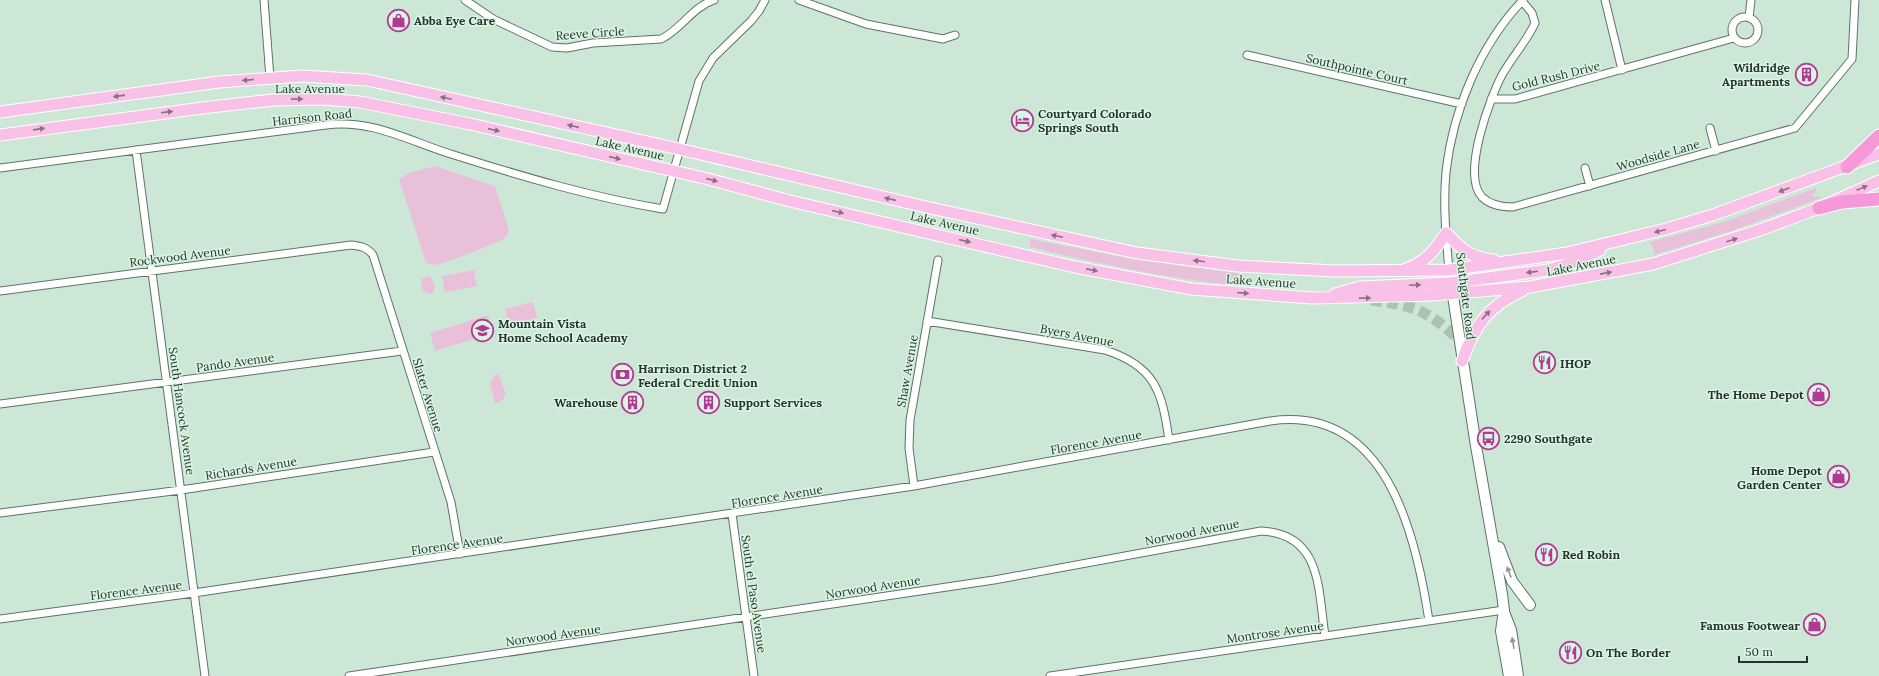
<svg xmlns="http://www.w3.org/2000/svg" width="1879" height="676" viewBox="0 0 1879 676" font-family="Lora,serif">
  <rect width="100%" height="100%" fill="#cde7d6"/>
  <path fill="#e8c0d9" d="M435 166 495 186 509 230 507 236 500 241 471 253 437 265 426 263 399 179 409 173Z
    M1816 188V192L1812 195 1814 197 1818 196 1820 198 1734 230 1653 255 1654 250 1650 242 1724 222Z
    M1030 239 1132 259 1243 274 1236 280 1242 286C1170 279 1100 264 1030 247Z
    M474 270 477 286 445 292 442 276Z
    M430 276 435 286 433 293 429 294 423 291 421 280 423 278Z
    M533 302 537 318 509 326 505 309Z
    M488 315 493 333 435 351 430 333Z
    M498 373 506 395 502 400 495 404 490 383 495 375Z"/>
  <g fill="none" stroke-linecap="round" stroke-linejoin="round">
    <path stroke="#acc3b4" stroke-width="11" stroke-dasharray="11 5.5" stroke-linecap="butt" d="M1371 300C1412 305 1428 310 1458 339"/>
    <defs>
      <path id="street" d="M264 0 270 78
        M465 0 493 19 552 47 567 48 593 43 661 39C681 30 692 7 714 0
        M799 0 866 24 943 39 955 35
        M1605 0 1622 70
        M1522 1 1532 13 1535 23C1527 41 1512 57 1502 75 1490 98 1461 175 1482 197 1490 205 1501 207 1513 207L1795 128 1852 59 1855 0
        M1732 30a13 13 0 1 1 26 0a13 13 0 1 1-26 0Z
        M1749 18 1751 0
        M1247 55 1462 104
        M1491 99H1515L1734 38
        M1710 128 1716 151
        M136 150 205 676
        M0 168 326 125C374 119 410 142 454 155 524 177 591 197 663 209L699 81 713 58 751 21 759 11 765 0
        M1585 168 1590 186
        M1449 270C1446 238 1443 204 1446 172 1453 110 1480 45 1523 0
        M0 291 351 245C360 246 367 247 373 255L451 502 460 554
        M927 321 1105 350C1155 366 1162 391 1169 440
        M0 404 402 351
        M914 486 909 448 910 420 938 260
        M0 513 181 490 434 452
        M732 514 754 676
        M0 619 194 593 914 486 1270 421C1386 404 1416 534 1429 621
        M349 676 994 580 1261 531C1322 534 1318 589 1325 636
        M1050 676 1504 610"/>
      <path id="secondary" d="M1449 270 1476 446 1502 594 1504 610 1501 631 1509 676
        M1499 547 1512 581 1530 605
        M1504 612 1511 630 1518 676"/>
      <path id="primary" d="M0 112 219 82 302 76 367 80 679 149 926 207 1137 253 1238 266 1335 271 1449 270 1567 253 1666 229 1713 215 1879 154
        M0 135 210 107 273 100 323 99 360 102 470 124 708 179 790 201 1075 267 1191 289 1312 298 1433 295 1530 287 1653 264 1760 230 1819 208 1879 181
        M1406 269C1426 262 1435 250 1446 233 1460 248 1472 259 1494 260
        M1335 294 1360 287 1450 283 1548 270 1572 263 1600 250
        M1462 361C1475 325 1487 307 1523 290"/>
      <path id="highway" d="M1847 167 1879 136
        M1819 208 1842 202 1879 199"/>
    </defs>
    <use href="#street" stroke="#5d7465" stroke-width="9"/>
    <use href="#secondary" stroke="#5d7465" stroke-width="12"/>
    <use href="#primary" stroke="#fff" stroke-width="13"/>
    <use href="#highway" stroke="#fff" stroke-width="15"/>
    <use href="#street" stroke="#fff" stroke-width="7"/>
    <use href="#secondary" stroke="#fff" stroke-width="10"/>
    <use href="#primary" stroke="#fac1e8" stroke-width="11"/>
    <use href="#highway" stroke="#f798d8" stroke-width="13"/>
  </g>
  <defs><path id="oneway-solid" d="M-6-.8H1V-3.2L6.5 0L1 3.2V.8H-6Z"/></defs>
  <g fill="#867280">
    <use href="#oneway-solid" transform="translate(248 80) rotate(175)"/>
    <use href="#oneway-solid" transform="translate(119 96) rotate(172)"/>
    <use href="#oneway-solid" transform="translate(446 98) rotate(-168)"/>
    <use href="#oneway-solid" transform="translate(297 99) rotate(-1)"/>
    <use href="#oneway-solid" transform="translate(167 112) rotate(-7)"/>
    <use href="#oneway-solid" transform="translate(573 126) rotate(-167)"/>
    <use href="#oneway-solid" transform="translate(39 129) rotate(-8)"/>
    <use href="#oneway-solid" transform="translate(494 130) rotate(13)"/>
    <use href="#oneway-solid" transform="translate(615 158) rotate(13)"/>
    <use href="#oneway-solid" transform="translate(712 180) rotate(15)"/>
    <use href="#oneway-solid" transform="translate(1862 188) rotate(-22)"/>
    <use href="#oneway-solid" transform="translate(1784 190) rotate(159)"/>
    <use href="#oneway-solid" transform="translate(890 199) rotate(-167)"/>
    <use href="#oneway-solid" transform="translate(838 212) rotate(13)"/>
    <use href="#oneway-solid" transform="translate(1660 231) rotate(166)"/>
    <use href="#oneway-solid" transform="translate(1057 236) rotate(-168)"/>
    <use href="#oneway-solid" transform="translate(1732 240) rotate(-18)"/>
    <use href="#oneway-solid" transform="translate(965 241) rotate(13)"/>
    <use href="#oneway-solid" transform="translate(1199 261) rotate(-173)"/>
    <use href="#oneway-solid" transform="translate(1092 270) rotate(11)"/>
    <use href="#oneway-solid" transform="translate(1532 272) rotate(173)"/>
    <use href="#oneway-solid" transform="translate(1606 273) rotate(-11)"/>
    <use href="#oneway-solid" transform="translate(1415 285) rotate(-3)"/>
    <use href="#oneway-solid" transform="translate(1243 293) rotate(5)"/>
    <use href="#oneway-solid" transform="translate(1365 298) rotate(-1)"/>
    <use href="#oneway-solid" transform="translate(1486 315) rotate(-47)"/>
  </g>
  <g fill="#939895">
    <use href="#oneway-solid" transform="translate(1509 572) rotate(-110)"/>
    <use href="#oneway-solid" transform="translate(1513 643) rotate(-100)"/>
  </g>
  <defs>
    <symbol id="shop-ring" viewBox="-11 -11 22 22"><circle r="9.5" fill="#daf5e3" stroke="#b13b92" stroke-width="1.5"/><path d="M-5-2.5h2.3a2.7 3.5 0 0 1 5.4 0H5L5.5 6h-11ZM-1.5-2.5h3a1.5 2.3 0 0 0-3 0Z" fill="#b13b92"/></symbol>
    <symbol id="building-ring" viewBox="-11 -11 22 22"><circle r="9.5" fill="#daf5e3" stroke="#b13b92" stroke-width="1.5"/><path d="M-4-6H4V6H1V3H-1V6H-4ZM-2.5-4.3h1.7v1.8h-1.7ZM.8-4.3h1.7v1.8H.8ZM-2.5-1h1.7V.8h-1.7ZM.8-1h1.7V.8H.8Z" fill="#b13b92"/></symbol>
    <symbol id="hotel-ring" viewBox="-11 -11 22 22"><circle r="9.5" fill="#daf5e3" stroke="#b13b92" stroke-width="1.5"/><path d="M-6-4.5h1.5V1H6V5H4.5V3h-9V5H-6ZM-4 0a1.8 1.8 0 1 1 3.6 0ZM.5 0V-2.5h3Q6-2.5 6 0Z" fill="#b13b92"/></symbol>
    <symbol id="school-ring" viewBox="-11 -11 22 22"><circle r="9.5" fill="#daf5e3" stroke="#b13b92" stroke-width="1.5"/><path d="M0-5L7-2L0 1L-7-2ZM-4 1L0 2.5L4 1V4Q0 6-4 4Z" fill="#b13b92"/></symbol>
    <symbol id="restaurant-ring" viewBox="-11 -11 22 22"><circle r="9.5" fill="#daf5e3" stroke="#b13b92" stroke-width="1.5"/><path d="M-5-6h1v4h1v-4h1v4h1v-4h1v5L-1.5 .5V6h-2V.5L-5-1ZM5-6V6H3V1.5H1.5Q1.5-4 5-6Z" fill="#b13b92"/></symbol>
    <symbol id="bank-ring" viewBox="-11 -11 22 22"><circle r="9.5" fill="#daf5e3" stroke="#b13b92" stroke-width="1.5"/><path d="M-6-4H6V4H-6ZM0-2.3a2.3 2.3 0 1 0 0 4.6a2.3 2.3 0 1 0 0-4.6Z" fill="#b13b92"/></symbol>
    <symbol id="bus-ring" viewBox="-11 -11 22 22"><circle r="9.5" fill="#daf5e3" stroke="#b13b92" stroke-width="1.5"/><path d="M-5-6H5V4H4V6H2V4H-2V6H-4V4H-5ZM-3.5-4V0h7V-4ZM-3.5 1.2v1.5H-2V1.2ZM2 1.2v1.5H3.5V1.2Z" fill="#b13b92"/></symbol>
  </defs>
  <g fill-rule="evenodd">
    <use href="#shop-ring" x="386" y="8" width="25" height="25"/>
    <use href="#building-ring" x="1794" y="62" width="25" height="25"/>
    <use href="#hotel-ring" x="1010" y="108" width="25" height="25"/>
    <use href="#school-ring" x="470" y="318" width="25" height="25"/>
    <use href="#restaurant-ring" x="1532" y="350" width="25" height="25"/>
    <use href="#bank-ring" x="610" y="362" width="25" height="25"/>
    <use href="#shop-ring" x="1806" y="382" width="25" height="25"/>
    <use href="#building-ring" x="620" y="390" width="25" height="25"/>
    <use href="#building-ring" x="696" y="390" width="25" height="25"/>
    <use href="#bus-ring" x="1476" y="426" width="25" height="25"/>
    <use href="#shop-ring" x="1826" y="464" width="25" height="25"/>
    <use href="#restaurant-ring" x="1534" y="542" width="25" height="25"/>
    <use href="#shop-ring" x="1802" y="612" width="25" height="25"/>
    <use href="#restaurant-ring" x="1558" y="640" width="25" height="25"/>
  </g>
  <g text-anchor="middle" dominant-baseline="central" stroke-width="3" stroke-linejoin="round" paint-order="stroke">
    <g font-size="12" font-weight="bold" fill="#27322b" stroke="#daf5e3" text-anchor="start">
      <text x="414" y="20">Abba Eye Care</text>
      <text x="1790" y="67" text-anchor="end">Wildridge<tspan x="1790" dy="14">Apartments</tspan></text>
      <text x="1038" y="113">Courtyard Colorado<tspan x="1038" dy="14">Springs South</tspan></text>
      <text x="498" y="323">Mountain Vista<tspan x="498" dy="14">Home School Academy</tspan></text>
      <text x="1560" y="363">IHOP</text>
      <text x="638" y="368">Harrison District 2<tspan x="638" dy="14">Federal Credit Union</tspan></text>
      <text x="1804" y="394" text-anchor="end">The Home Depot</text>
      <text x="618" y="402" text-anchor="end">Warehouse</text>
      <text x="724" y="402">Support Services</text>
      <text x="1504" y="438">2290 Southgate</text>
      <text x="1822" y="470" text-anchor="end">Home Depot<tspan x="1822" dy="14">Garden Center</tspan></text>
      <text x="1562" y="554">Red Robin</text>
      <text x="1800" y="625" text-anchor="end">Famous Footwear</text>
      <text x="1586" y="652">On The Border</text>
    </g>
    <g font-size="12" fill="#27322b" stroke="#daf5e3">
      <text transform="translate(590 33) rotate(-4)">Reeve Circle</text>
      <text transform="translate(1357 69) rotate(13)">Southpointe Court</text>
      <text transform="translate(1556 76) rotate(-14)">Gold Rush Drive</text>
      <text x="310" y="88">Lake Avenue</text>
      <text transform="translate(312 117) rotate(-6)">Harrison Road</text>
      <text transform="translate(630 148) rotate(13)">Lake Avenue</text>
      <text transform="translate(1658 155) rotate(-16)">Woodside Lane</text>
      <text transform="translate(945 223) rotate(13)">Lake Avenue</text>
      <text transform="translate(180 256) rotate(-7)">Rockwood Avenue</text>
      <text transform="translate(1581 265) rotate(-11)">Lake Avenue</text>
      <text transform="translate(1261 281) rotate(4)">Lake Avenue</text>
      <text transform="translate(1466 296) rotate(83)">Southgate Road</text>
      <text transform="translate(1077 335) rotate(11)">Byers Avenue</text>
      <text transform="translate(235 362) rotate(-8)">Pando Avenue</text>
      <text transform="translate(907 371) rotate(-80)">Shaw Avenue</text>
      <text transform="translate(428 395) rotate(73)">Slater Avenue</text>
      <text transform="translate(182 411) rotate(82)">South Hancock Avenue</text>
      <text transform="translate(1096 442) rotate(-10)">Florence Avenue</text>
      <text transform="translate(251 468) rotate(-9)">Richards Avenue</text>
      <text transform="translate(777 496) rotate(-9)">Florence Avenue</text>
      <text transform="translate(1192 532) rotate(-11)">Norwood Avenue</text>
      <text transform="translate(457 544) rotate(-8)">Florence Avenue</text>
      <text transform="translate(873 587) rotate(-9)">Norwood Avenue</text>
      <text transform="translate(136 590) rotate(-7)">Florence Avenue</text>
      <text transform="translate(754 594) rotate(82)">South el Paso Avenue</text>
      <text transform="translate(1275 632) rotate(-8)">Montrose Avenue</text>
      <text transform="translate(553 635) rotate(-8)">Norwood Avenue</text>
    </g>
  </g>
  <path d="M1739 656v6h68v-6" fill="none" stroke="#27322b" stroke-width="2"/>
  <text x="1745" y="656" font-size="12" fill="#27322b" stroke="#daf5e3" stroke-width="3" paint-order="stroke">50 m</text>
</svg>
